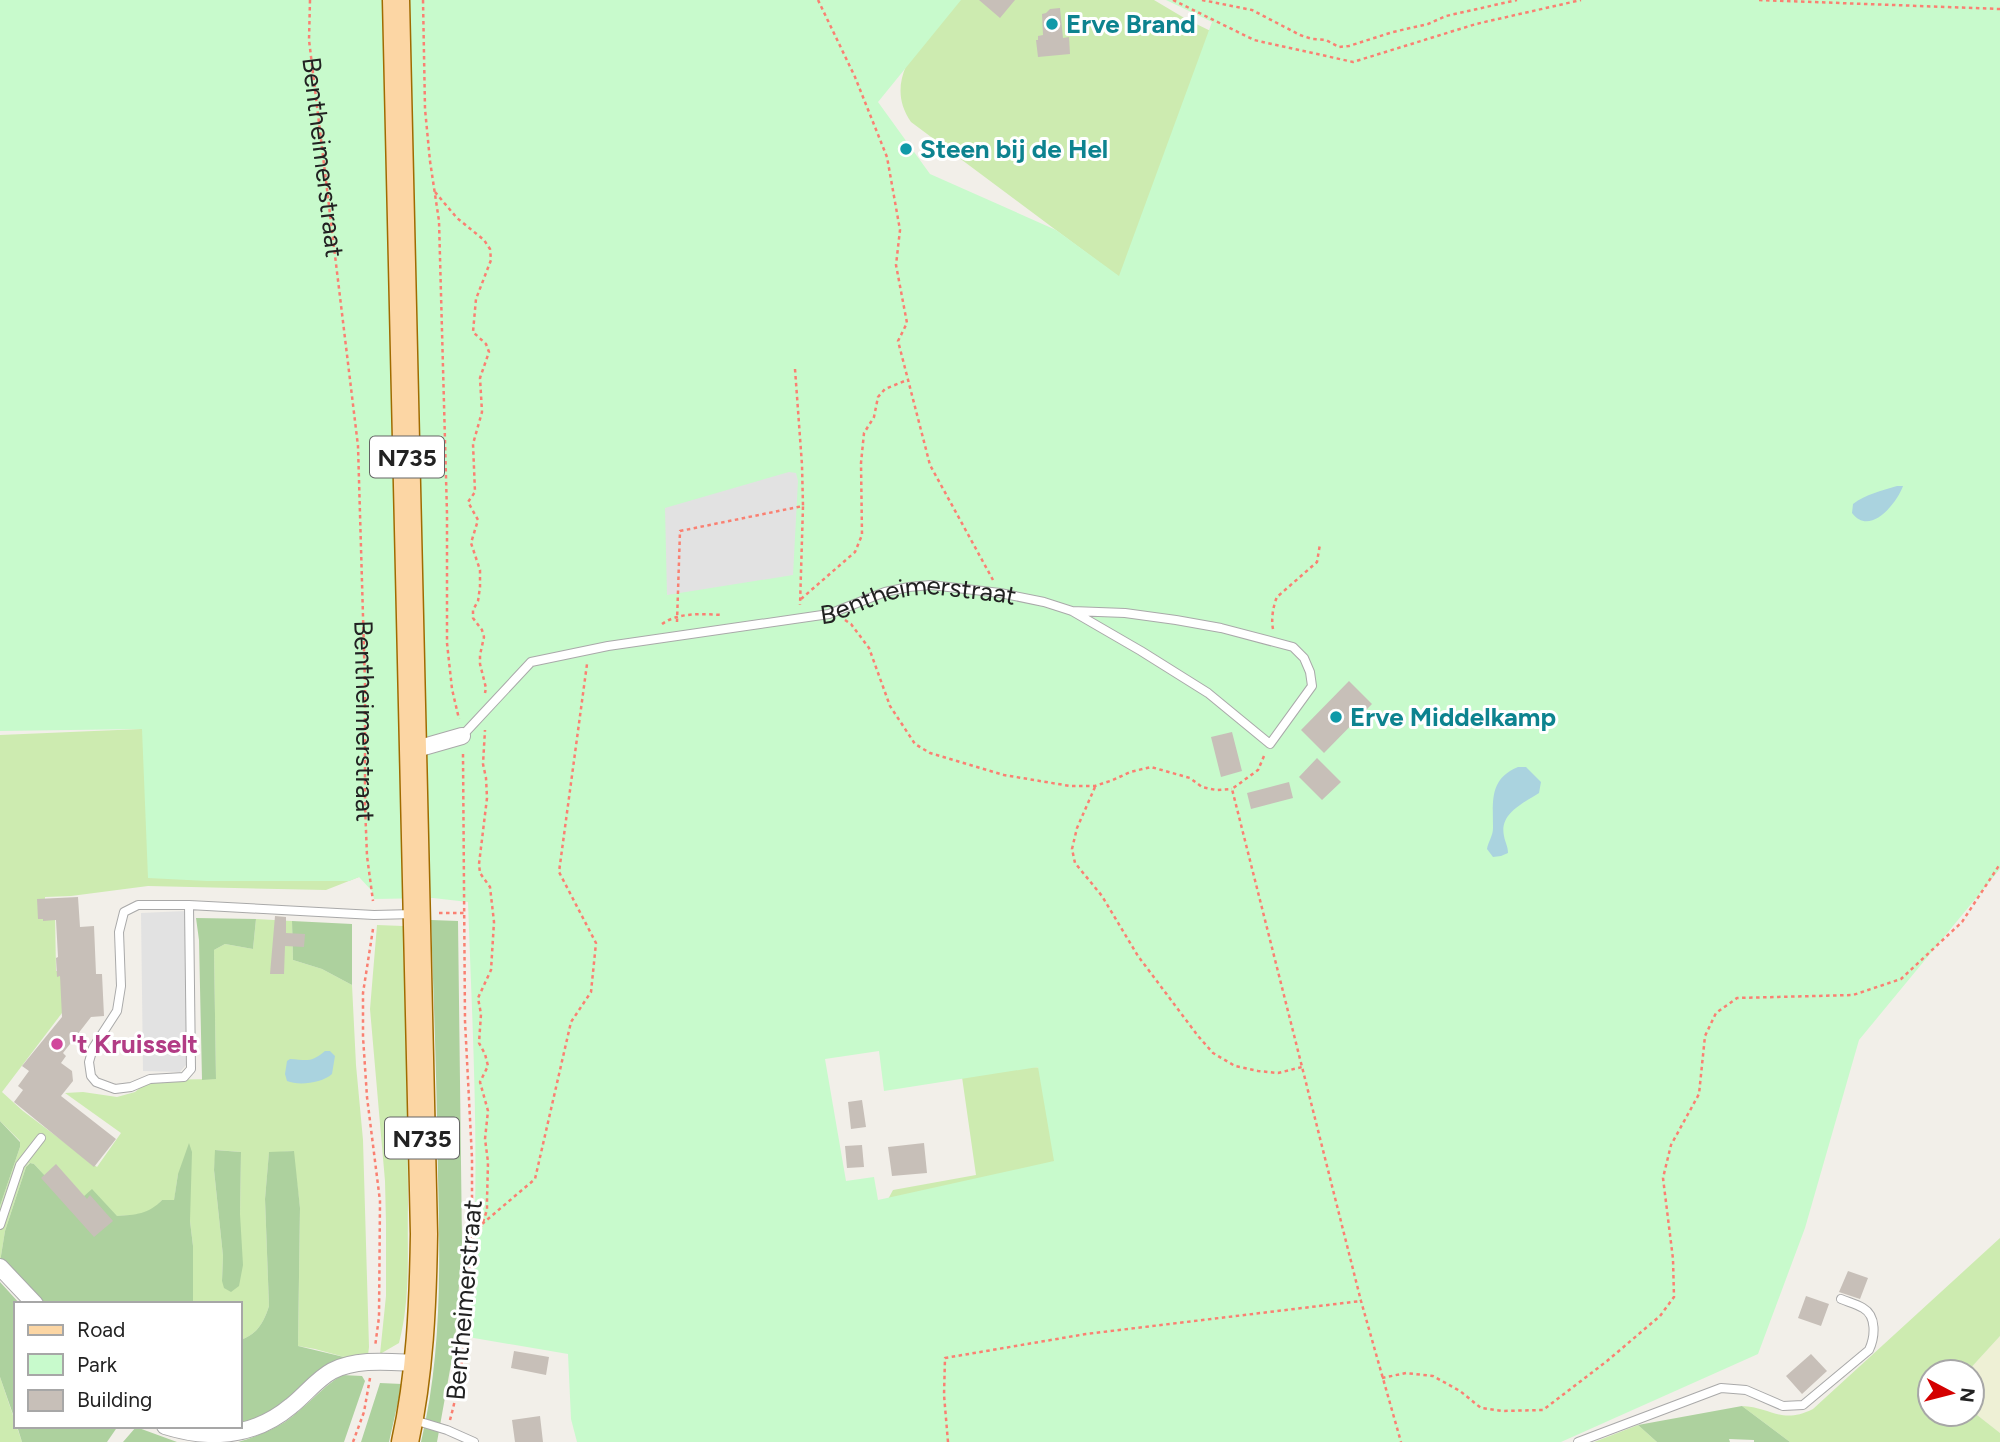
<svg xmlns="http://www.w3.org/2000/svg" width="2000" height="1442" viewBox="0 0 2000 1442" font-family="Figtree,sans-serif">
  <rect width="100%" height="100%" fill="#f2efe9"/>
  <path fill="#eef0d5" d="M2000 1336V1433L1972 1411V1372H1967Z"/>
  <path fill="#cdebb0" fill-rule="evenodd" d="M956 0H1154L1186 19 1225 38 1131 286 911 122C879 76 928 34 956 0Z
    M0 334 358 779 359 877 326 890 148 886 71 896 45 897V913L55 914 56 971H63L62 1013 2 1092 23 1111 97 1167 121 1133 65 1093 83 1092 117 1097 135 1092 149 1080 216 1079 214 950 225 944 253 949 256 919 292 921 293 960 322 969 352 985 356 1065 363 1140 369 1347 368 1355 348 1358 315 1349 298 1346 300 1208 293 1151 269 1153 265 1199 269 1306C264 1322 257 1335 240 1340V1304H193V1246L190 1221 178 1174 174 1201 162 1200 155 1208 139 1215 117 1216 73 1207 34 1164 29 1163 26 1167 5 1231 0 1262V1206L20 1147V1141L0 1121V735L141 729ZM216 1150 241 1152 240 1214 222 1282 223 1256 214 1170Z
    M377 925 403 926C405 1019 408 1112 408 1204 407 1250 411 1298 399 1343L380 1354 386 1296V1224L385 1181 370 1009Z
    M965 1063 1047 1068 1085 1320 886 1203 893 1190 976 1175 962 1077Z
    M2000 1238V1336L1967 1372H1930V1414H1972V1411L2000 1433V1442H1790L1742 1406C1771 1407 1781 1425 1813 1409Z
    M0 1377 22 1442H0Z
    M1638 1425 1657 1442H1594Z"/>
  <path fill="#add19e" d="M196 918 256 919 253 949 225 944 214 950 216 1079 202 1080 199 940Z
    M431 920 458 921 462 1243 455 1342 437 1442H421C442 1355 440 1265 438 1176 437 1091 434 1005 431 920Z
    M292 921 352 924V985L322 969 293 960Z
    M0 1121 20 1142V1147L0 1206Z
    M189 1143 192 1152 190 1221 193 1246V1304H39L0 1262 5 1231 26 1167 30 1163 34 1164 73 1206 92 1189 117 1216C135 1215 149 1214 162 1200H174L178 1174Z
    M215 1150 241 1152 240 1214 243 1265 239 1286 231 1292 224 1288 222 1281 223 1256 214 1170Z
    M294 1151 300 1208 298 1346 348 1358 282 1406 240 1426V1340C257 1335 264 1322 269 1306L265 1199 269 1152Z
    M0 1282 20 1304H16V1423L0 1377Z
    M342 1375 362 1376 365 1381 344 1442H238C255 1437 270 1431 285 1422 305 1408 321 1388 342 1375Z
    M380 1383 402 1384 389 1442H361Z
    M1742 1406 1790 1442H1754V1440L1729 1439 1730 1442H1657L1638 1425Z
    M17 1426H118L107 1442H22Z
    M136 1427 177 1442H123Z"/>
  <path fill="#c8facc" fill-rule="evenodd" d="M0 0H961L878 102 930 174 1056 230 1119 276 1212 22 1166 0H2000V869L1859 1040 1805 1228 1758 1354 1561 1442H577L571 1419 568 1354 468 1337C482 1192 473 1047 468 902L433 898 374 899 372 891 359 877 349 881H207L148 878 142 729 0 731ZM879 1051 884 1091 1038 1067 1054 1161 878 1200 874 1177 846 1181 825 1059Z"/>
  <path fill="#e2e2e2" d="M789 472 796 473 798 481 793 575 667 595 665 508Z
    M186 911V1065L180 1072 143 1071 141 913Z"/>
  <path fill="#aad3df" d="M1897 486H1903C1897 503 1870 537 1852 513L1853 504C1866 494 1881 491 1897 486Z
    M1518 767H1526L1541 782 1539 793C1524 803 1499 813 1504 836 1505 842 1508 846 1508 853L1501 856 1493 857 1487 849C1488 842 1493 836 1493 828 1493 801 1489 779 1518 767Z
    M325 1051H330L335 1056 332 1074C322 1083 299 1086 287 1081L285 1074 287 1061 290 1059C307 1060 311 1063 325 1051Z"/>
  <path fill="#c7bfb8" d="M979 0H1015L1000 18Z
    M1060 8 1063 38 1069 37 1070 54 1038 57 1036 40H1038V36L1043 35 1042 14 1046 13 1050 9Z
    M1349 681 1372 704 1324 753 1301 730Z
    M1232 732 1242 771 1221 777 1211 737Z
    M1317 758 1341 782 1322 800 1299 777Z
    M1289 782 1293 798 1251 809 1247 793Z
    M78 897 80 927 94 926 96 974H102L104 1016 91 1017 63 1053 66 1056 61 1063 72 1071 73 1081 61 1096 116 1139 94 1167 14 1102 23 1090 18 1086 29 1071 22 1066 62 1017 60 976 57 977 56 958 58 957 56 920 43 921V919H38L37 899Z
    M275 916 286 917V933L305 934 304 947 285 946 284 974H270Z
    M862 1100 866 1127 851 1129 848 1102Z
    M924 1143 927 1173 892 1176 888 1147Z
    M862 1145 864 1167 847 1168 845 1146Z
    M56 1164 87 1199 90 1195 113 1221 94 1237 41 1178Z
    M1848 1271 1868 1278 1860 1299 1839 1292Z
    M1806 1296 1829 1304 1821 1326 1798 1318Z
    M514 1351 549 1357 546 1375 511 1368Z
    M1811 1354 1827 1371 1802 1394 1786 1376Z
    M540 1416 543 1442H515L512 1420Z"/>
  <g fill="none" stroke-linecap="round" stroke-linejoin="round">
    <defs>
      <g id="lane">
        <path id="s2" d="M462 736 531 662 608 646 829 614 885 592 909 587 931 585 1000 593 1044 602 1072 611 1141 651 1208 693 1270 744 1312 686 1310 672 1304 658 1293 647 1221 628 1176 620 1125 613 1072 611"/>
        <path d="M189 905 191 1069 184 1077 150 1079 131 1087 115 1089 96 1082 91 1076 89 1062 93 1048 117 1011 121 986 119 932 124 912 138 905H189L374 915 414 914"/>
        <path d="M0 1225 20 1165 41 1138"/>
        <path d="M414 1420 447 1430 474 1442"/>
        <path d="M1578 1442 1721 1388 1746 1390 1783 1406 1803 1405 1869 1350C1875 1337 1877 1316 1863 1308 1856 1304 1848 1302 1841 1299"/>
      </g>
      <path id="street" d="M413 750 462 736
        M0 1267 35 1304
        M165 1426C210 1440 254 1437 291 1406 305 1395 317 1379 332 1371 357 1358 390 1362 417 1363"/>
      <path id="primary" d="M396 0 424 1234C423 1303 420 1375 405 1442"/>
    </defs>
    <use href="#lane" stroke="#a9a9a9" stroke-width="10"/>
    <use href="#street" stroke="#a9a9a9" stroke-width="18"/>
    <use href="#primary" stroke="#a06b00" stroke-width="29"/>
    <g stroke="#fa8072" stroke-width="2.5" stroke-dasharray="3.5 3.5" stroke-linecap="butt">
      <path id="s1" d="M310 0 309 40 358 446 365 684V805L367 856 373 901"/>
      <path d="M423 0 425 109 430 161 439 221 447 514V643L452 689 459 719"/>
      <path d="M818 0 855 77 887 157 900 230 896 265 907 323 898 341 930 465 993 580"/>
      <path d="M1173 0 1254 40 1353 62 1476 24 1581 0"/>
      <path d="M1202 0 1252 10 1300 35 1312 39 1326 40 1339 47 1349 46 1393 32 1428 24 1446 16 1517 0"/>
      <path d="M1759 0 2000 9"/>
      <path d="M435 192 457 218 484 240 490 249 491 260 476 299 473 332 486 344 489 352 480 378 482 412 473 444 475 492 468 502 478 520 471 543 480 570V587L478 601 473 610V618L482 630 484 637 480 655V664L486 688 485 693"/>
      <path d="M795 369 802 465 803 506"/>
      <path d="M801 599 855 552 862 535 861 463 864 433 874 417 878 397 885 389 907 380"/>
      <path d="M845 620 851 624 869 648 890 706 915 744 930 753 1004 775 1070 786H1095L1113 780 1130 772 1151 767 1190 778 1202 787 1216 790 1232 789"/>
      <path d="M677 622 680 531 803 506 800 605"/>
      <path d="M662 624C679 612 702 614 723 615"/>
      <path d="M1273 629C1271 620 1273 606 1277 597L1317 562 1320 544"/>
      <path d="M463 754 465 1021 472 1158V1240"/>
      <path d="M1264 756 1258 770 1232 789 1361 1301 1401 1442"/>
      <path d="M1095 787 1077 828 1072 849 1075 863 1102 896 1138 956 1198 1036 1213 1053 1235 1066 1258 1071 1278 1073 1302 1067"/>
      <path d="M439 913H464"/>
      <path d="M373 929 363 993V1037L367 1097 380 1201 379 1317 375 1347"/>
      <path d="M482 1224 535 1179 571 1022 591 992 596 943 559 872 587 664"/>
      <path d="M472 1240 482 1225 487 1210V1200L488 1162 485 1139 488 1111 480 1082 488 1066 485 1054 479 1043 481 1014 478 998 491 970 494 922 490 887 480 873 479 864 487 798 486 778 483 764 485 730"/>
      <path d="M1382 1378 1406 1373 1433 1376 1460 1391 1481 1408 1502 1411 1543 1410 1607 1361 1660 1316 1674 1297 1673 1259 1663 1178 1671 1145 1699 1094 1705 1036 1716 1013 1737 998 1853 995 1901 979 1962 922 2000 864"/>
      <path d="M450 1420C466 1361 469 1299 470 1239"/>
      <path d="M353 1442 364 1412 370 1378"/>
      <path d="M948 1442 944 1395 945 1358 1086 1334 1361 1301"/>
    </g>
    <use href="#lane" stroke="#fff" stroke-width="8"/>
    <use href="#street" stroke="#fff" stroke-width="16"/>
    <use href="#primary" stroke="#fcd6a4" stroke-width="26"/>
  </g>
  <g fill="#0f9aa8" stroke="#fff" stroke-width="2.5">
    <circle cx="1052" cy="24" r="7"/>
    <circle cx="906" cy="149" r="7"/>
    <circle cx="1336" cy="717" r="7"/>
  </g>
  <circle fill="#d1479c" stroke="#fff" stroke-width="2.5" cx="57" cy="1044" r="7"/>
  <g text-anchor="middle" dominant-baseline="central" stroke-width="6" stroke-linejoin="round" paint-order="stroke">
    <g fill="#fff" stroke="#646464" stroke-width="2">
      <rect x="370" y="436.5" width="74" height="41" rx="5"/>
      <rect x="385" y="1117.5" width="74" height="41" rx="5"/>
    </g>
    <g font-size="24" font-weight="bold" fill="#222">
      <text x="407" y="457">N735</text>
      <text x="422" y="1138">N735</text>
    </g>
    <g font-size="26" font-weight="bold" fill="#0d838f" stroke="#fff" text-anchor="start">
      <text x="1066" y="24">Erve Brand</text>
      <text x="920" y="149">Steen bij de Hel</text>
      <text x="1350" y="717">Erve Middelkamp</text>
    </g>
    <g font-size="26" fill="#222" stroke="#fff">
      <text stroke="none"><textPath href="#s1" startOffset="158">Bentheimerstraat</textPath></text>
      <text stroke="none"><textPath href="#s2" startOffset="495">Bentheimerstraat</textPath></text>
      <text stroke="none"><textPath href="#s1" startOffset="724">Bentheimerstraat</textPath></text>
      <text transform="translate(464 1300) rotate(-85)">Bentheimerstraat</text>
    </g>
    <g font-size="26" font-weight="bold" fill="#b23c85" stroke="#fff" text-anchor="start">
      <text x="71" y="1044">'t Kruisselt</text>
    </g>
  </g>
  <rect x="14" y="1302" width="228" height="126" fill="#ffffff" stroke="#a7a7a7" stroke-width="2"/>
  <rect x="28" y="1325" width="35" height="10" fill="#fcd6a4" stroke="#a7a7a7" stroke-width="2"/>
  <text x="77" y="1337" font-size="21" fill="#222222">Road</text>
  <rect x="28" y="1354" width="35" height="21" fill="#c8facc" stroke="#a7a7a7" stroke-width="2"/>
  <text x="77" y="1372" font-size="21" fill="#222222">Park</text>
  <rect x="28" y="1390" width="35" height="21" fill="#c7bfb8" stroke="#a7a7a7" stroke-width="2"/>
  <text x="77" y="1407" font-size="21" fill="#222222">Building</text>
  <g transform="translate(1951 1393) rotate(97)"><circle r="33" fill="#ffffff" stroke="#a7a7a7" stroke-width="2"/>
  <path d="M0-5L12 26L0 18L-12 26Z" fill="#d40000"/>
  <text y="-10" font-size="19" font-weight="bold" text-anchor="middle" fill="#222222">N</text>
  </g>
</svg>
